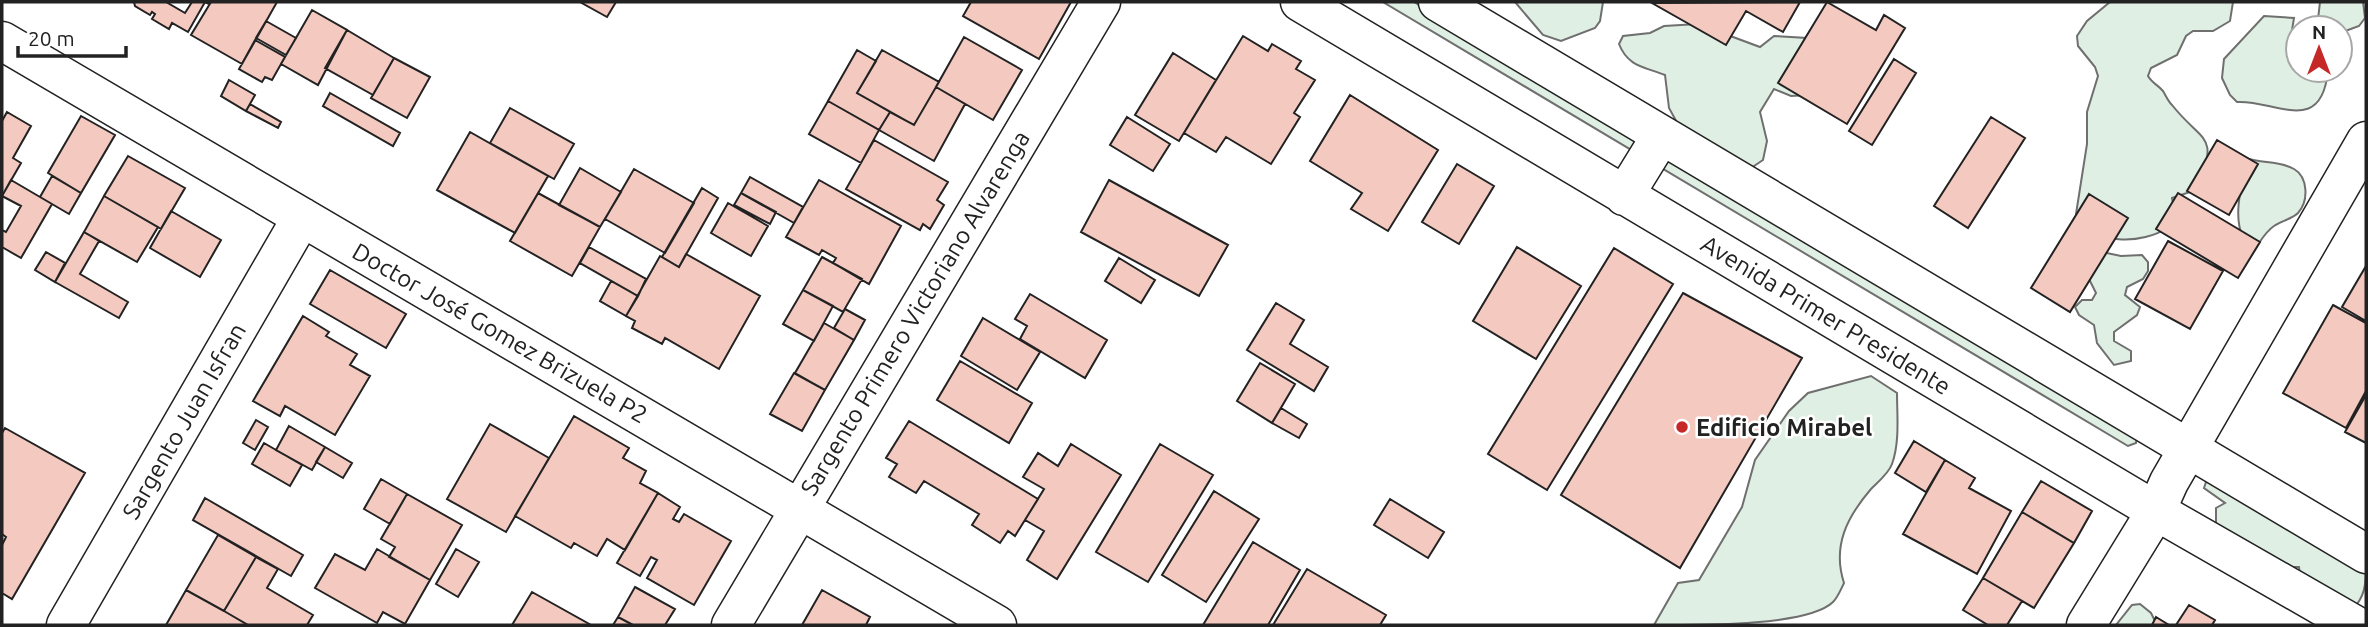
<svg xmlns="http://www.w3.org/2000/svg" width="2368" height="627" viewBox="0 0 2368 627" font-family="Ubuntu,sans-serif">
  <rect width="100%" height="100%" fill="#fff"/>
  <path fill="#e0efe3" stroke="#6f6f6f" stroke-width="2" d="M1383 2H1414L2138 431 2136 443 2128 446Z
    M1515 2H1603L1600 21 1595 28 1561 41 1543 35Z
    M2110 2H2233L2230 21 2213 31H2193L2186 36 2177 55 2151 68 2148 76C2152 83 2158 85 2163 91 2166 96 2168 101 2172 105 2204 145 2218 131 2199 189L2172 198 2174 208 2169 227C2142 245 2093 246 2076 214L2087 144V112L2098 76 2095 67 2078 46 2077 36 2087 21Z
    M2320 2H2363L2365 18 2359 26 2340 33V28H2317Z
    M2264 16 2294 18 2292 30 2298 32V70H2328C2322 138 2273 99 2237 102L2230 95 2222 78 2224 59Z
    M1698 24 1760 47 1774 36 1807 38 1809 95 1791 96 1774 89 1760 112 1767 141 1763 160 1748 170 1680 128 1669 108 1665 75C1645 67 1628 67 1619 44L1623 36 1650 33 1664 26Z
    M2246 158C2262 164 2278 160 2294 169 2308 177 2309 201 2298 213 2292 219 2281 221 2274 226 2268 230 2263 237 2259 243L2243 238C2232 214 2243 183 2246 158Z
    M2102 252 2121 256 2142 255 2148 262V271L2143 279 2127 287 2125 295 2140 307 2137 315 2114 332V341L2131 351V361L2114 365 2097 343 2094 325 2079 315 2075 307 2082 300H2092L2096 293 2088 277Z
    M1871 376 1897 393C1897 415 1900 442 1892 464 1889 473 1878 482 1871 489 1847 517 1832 546 1844 583 1841 589 1838 597 1833 602 1807 627 1694 625 1654 625L1678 583 1699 580 1742 507 1755 460 1789 411 1808 393Z
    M2207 479 2366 567C2366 584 2365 597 2352 610L2300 576 2299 567H2290L2216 527V508L2225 503 2204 488Z
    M2140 604 2151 613 2157 625H2116L2132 605Z"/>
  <path fill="#f3c9c0" stroke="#222" stroke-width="2" d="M134 2H166L185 13 192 2H211L209 4 205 2 188 32 172 23 169 29 152 19 155 14 152 12 150 15 135 6Z
    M211 2H277L242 64 191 35Z
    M580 2H616L607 17Z
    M971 2H1071L1039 59 963 16Z
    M1800 2 1783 32 1746 11 1726 45 1652 3Z
    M1827 2 1876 30 1884 15 1905 28 1847 124 1778 83Z
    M312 10 347 30 318 85 281 64Z
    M266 21 296 38 286 55 256 38Z
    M347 30 394 58 373 95 325 68Z
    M1243 36 1268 51 1272 44 1301 61 1296 69 1315 80 1294 113 1300 117 1271 164 1226 137 1216 152 1184 133Z
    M964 37 1022 70 993 120 936 87Z
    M255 40 285 57 272 80 265 77 262 82 239 69Z
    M857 50 876 61 857 93 890 112 879 130 828 101Z
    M882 50 939 82 914 125 857 93Z
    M1173 53 1216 80 1179 141 1135 115Z
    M394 58 430 77 407 118 371 98Z
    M1894 59 1916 73 1872 145 1849 131Z
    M229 80 255 95 246 111 221 96Z
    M936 87 965 104 934 161 879 130 890 112 914 125Z
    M330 93 400 133 393 146 323 106Z
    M1350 95 1438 150 1388 231 1351 209 1362 193 1310 161Z
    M828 101 879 130 861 163 809 134Z
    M250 104 281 122 278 128 246 111Z
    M510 108 574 144 554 179 490 143Z
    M7 112 31 126 13 158 21 163 2 196V121Z
    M81 116 115 135 81 193 48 173Z
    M1127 117 1170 144 1153 171 1110 145Z
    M1991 117 2025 138 1968 228 1934 206Z
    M470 132 548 176 515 233 437 190Z
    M874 140 948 182 937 200 944 205 930 229 923 224 920 230 846 189Z
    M2217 140 2258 164 2229 215 2187 191Z
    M128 156 185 188 161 229 104 196Z
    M1457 164 1494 186 1459 244 1422 222Z
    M580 168 621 192 600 227 559 205Z
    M634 169 694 203 665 253 605 219Z
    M52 176 81 193 69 214 40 197Z
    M750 177 803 207 794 223 741 193Z
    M11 180 52 204 21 258 2 247V230L6 232 21 206 2 196Z
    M819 180 901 226 869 284 833 263 836 258 822 250 819 255 786 237Z
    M1109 180 1228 245 1199 296 1081 232Z
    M702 188 718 198 679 267 662 257Z
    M538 193 600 227 572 276 510 241Z
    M741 193 776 212 770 224 734 205Z
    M2178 193 2260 242 2238 278 2156 229Z
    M2089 194 2128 218 2070 312 2031 288Z
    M104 196 158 227 137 262 84 232Z
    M728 203 768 226 751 256 711 233Z
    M171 211 221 240 200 277 150 248Z
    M84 232 99 241 80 274 128 302 119 318 55 282Z
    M2168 241 2223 271 2190 329 2135 299Z
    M589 247 646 279 638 296 580 263Z
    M1517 247 1581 286 1536 359 1473 321Z
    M1614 248 1673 284 1547 490 1488 454Z
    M46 252 65 263 55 282 35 270Z
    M686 254 760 296 719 369 665 338 662 344 632 328 635 321 626 316 660 256 679 267Z
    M822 257 862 279 843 312 803 290Z
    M1119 258 1155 280 1141 303 1105 281Z
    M2366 266V321L2342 307Z
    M330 270 406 314 386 348 310 304Z
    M611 281 638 296 626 316 600 301Z
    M803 290 833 306 814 341 783 324Z
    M1683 293 1802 358 1680 568 1561 495Z
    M1030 294 1107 340 1085 378 1020 339 1027 326 1015 319Z
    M1276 303 1304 320 1290 344 1328 367 1314 391 1247 350Z
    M2333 305 2366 323V391L2346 428 2283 393Z
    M845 309 865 320 854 340 834 328Z
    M303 316 329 332 326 336 357 354 350 365 370 376 335 435 285 406 280 416 253 401Z
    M983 318 1040 352 1017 390 961 356Z
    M824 323 854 340 825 390 795 373Z
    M960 361 1032 403 1009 443 937 400Z
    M1260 363 1295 384 1272 423 1237 401Z
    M794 373 825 390 802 431 770 414Z
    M2366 395V443L2345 432Z
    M1281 408 1307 424 1299 438 1272 423Z
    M574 416 629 448 623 458 646 471 640 483 658 493 625 550 607 539 597 556 574 543 571 548 515 516Z
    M256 420 268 427 255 450 243 443Z
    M909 421 1038 499 1015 536 1008 531 1000 543 972 525 979 514 924 481 916 493 889 477 897 464 886 458Z
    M490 424 549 458 506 532 447 499Z
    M289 426 325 447 312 470 276 450Z
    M5 428 85 473 12 599 2 593V545L6 537 2 534V433Z
    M1914 441 1945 460 1926 492 1895 473Z
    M264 443 302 465 290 486 252 464Z
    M1071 444 1121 475 1057 579 1027 560 1044 531 1025 520 1044 489 1023 477 1038 453 1058 466Z
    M1160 444 1213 475 1148 582 1096 552Z
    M325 447 352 463 343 478 316 462Z
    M1945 460 1975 478 1969 488 2011 511 1977 574 1903 534Z
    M381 479 407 494 390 524 364 509Z
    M2041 481 2092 511 2074 543 2022 512Z
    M1214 491 1259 519 1206 602 1162 575Z
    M658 493 680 507 673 519 679 522 684 514 731 541 694 605 647 578 657 560 651 557 640 576 617 563Z
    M407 494 462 525 430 580 389 557 395 547 381 539Z
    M205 498 303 555 291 576 193 520Z
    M1390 499 1444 532 1428 558 1374 525Z
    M2022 512 2074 543 2034 608 1983 578Z
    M218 535 256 557 224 611 186 590Z
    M1253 542 1300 570 1268 625H1203Z
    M377 549 430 580 405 624 383 612 377 623 315 588 335 554 365 570Z
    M456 549 479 562 458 597 436 584Z
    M256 557 278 569 267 588 313 615 307 625H248L224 611Z
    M1307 569 1386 615 1380 625H1273Z
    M1983 578 2022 601 2007 625H1988L1963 610Z
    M635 587 675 609 665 625H633L618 617Z
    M186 590 224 611 248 625H166Z
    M822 590 870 617 866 625H802Z
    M532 592 591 625H512Z
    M2189 605 2215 620 2212 625H2176Z
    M618 617 633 625H613Z
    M2156 617 2169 625H2152Z"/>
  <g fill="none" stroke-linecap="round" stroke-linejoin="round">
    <defs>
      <path id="minor" d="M2 41 997 625
        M66 625 302 217
        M731 625 1101 2
        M2086 625 2156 511 2169 482 2366 141"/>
      <path id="major" d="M1300 2 2156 511 2355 625
        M1438 2 2366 554
        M1624 196 1661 136"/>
    </defs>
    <use href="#minor" stroke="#222" stroke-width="41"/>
    <use href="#major" stroke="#222" stroke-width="41"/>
    <use href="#minor" stroke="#fff" stroke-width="38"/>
    <use href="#major" stroke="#fff" stroke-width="38"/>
  </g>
  <circle fill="#c62828" stroke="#fff" stroke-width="2.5" cx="1682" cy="427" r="7"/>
  <g text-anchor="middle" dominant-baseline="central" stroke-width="5" stroke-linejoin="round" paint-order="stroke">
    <g font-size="24" fill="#222" stroke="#fff">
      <text transform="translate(915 313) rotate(-59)">Sargento Primero Victoriano Alvarenga</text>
      <text transform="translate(1826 315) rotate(31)">Avenida Primer Presidente</text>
      <text transform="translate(500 333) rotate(30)">Doctor José Gomez Brizuela P2</text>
      <text transform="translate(184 421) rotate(-60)">Sargento Juan Isfran</text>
    </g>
    <g font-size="24" font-weight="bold" fill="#222" stroke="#fff" text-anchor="start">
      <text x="1696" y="427">Edificio Mirabel</text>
    </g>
  </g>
  <rect width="2368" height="627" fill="none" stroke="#222222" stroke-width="7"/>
  <g transform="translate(2319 49)"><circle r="33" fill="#ffffff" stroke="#a7a7a7" stroke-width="2"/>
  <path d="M0-5L12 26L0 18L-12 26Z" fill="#c62828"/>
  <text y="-10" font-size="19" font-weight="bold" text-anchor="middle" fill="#222222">N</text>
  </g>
  <path d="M18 46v10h108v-10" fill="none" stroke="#222222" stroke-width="3.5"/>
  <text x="28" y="46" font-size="21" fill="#222222" stroke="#ffffff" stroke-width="5" paint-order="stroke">20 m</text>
</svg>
